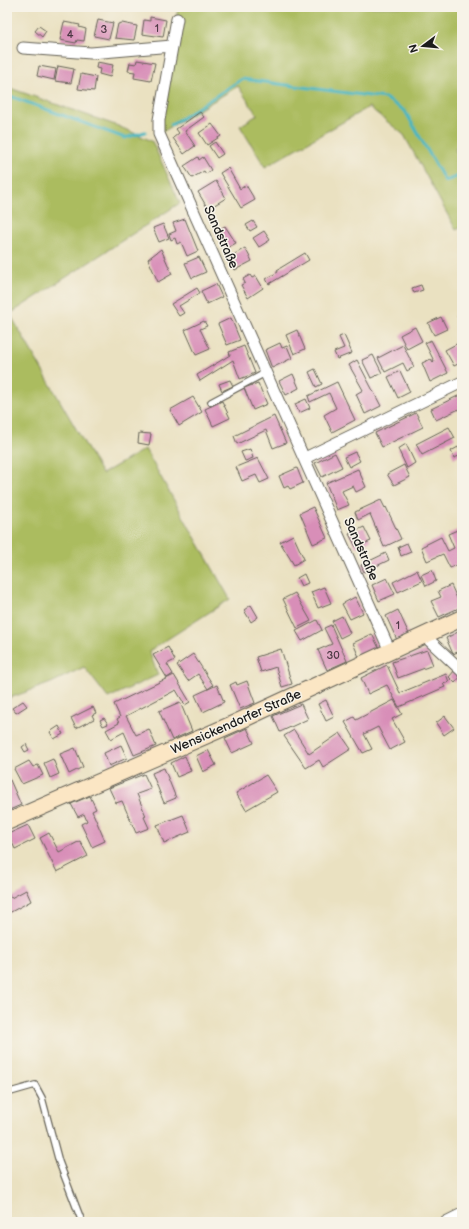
<svg xmlns="http://www.w3.org/2000/svg" width="469" height="1229" viewBox="0 0 469 1229" font-family="'Balsamiq Sans',sans-serif">
  <rect width="100%" height="100%" fill="#f7f3e8"/>
  <filter id="ink" filterUnits="userSpaceOnUse"><feTurbulence type="fractalNoise" baseFrequency=".025" numOctaves="2"/><feDisplacementMap in="SourceGraphic" scale="8" xChannelSelector="R" yChannelSelector="G"/><feConvolveMatrix kernelMatrix="1 2 1 2 8 2 1 2 1" color-interpolation-filters="sRGB"/></filter>
  <filter id="wash" filterUnits="userSpaceOnUse"><feTurbulence type="fractalNoise" baseFrequency=".012" numOctaves="4" result="noise"/><feDisplacementMap in="SourceGraphic" scale="16" xChannelSelector="R" yChannelSelector="G"/><feGaussianBlur stdDeviation="0.9" result="paint"/><feColorMatrix in="noise" values="0 0 0 0 0 0 0 0 0 0 0 0 0 0 0 0 0 1.4 0 .05"/><feComposite in="paint" operator="in"/></filter>
  <g filter="url(#wash)">
    <rect width="100%" height="100%" fill="#eae1c1"/>
    <path fill="#abbc5f" stroke="#646c3e" d="M178 7H462V146L455 149 462 164V227L456 230 404 135 369 107 265 167 240 126 257 115 238 86 159 134Z
      M7 87 118 126 152 141 180 203 10 314 102 474 145 449 230 599 149 651 158 675 108 698 84 667 51 683 7 699Z"/>
    <g fill="none" stroke-linecap="round" stroke-linejoin="round">
      <path stroke="#47b6c1" stroke-width="3" d="M7 95 125 138 145 132
        M171 125 242 79 385 98 405 111 445 181 462 175"/>
    </g>
    <g id="blocks">
      <path fill="#d88eb8" d="M150 17 166 20 163 37 142 34 144 20 150 21Z
        M98 20 113 23 109 39 94 36Z
        M64 22 80 25 79 27 86 29 84 41 77 40 76 43 60 40Z
        M122 23 137 26 134 40 115 38 118 24Z
        M39 26 46 31 42 37 35 31Z
        M137 60 155 63 151 81 134 78 135 72 128 71 130 63 136 64Z
        M97 62 113 65 110 77 99 74 100 69 96 68Z
        M39 66 56 69 54 80 37 76Z
        M58 66 74 69 71 83 55 81Z
        M81 74 96 77 94 91 78 89Z
        M200 112 204 117 185 131 195 146 184 154 173 138 179 133 176 129Z
        M212 124 221 136 207 145 199 133Z
        M215 142 223 154 217 158 209 146Z
        M198 157 199 160 203 157 211 170 206 174 204 171 192 178 184 166Z
        M228 168 240 189 246 185 255 200 241 208 220 173Z
        M216 181 226 198 208 209 198 192Z
        M185 219 198 251 187 256 181 242 177 244 175 238 171 240 169 234 176 231 173 223Z
        M253 221 257 227 250 231 246 225Z
        M163 224 169 238 159 242 153 228Z
        M225 226 236 243 225 249 215 232Z
        M264 231 270 240 259 247 253 238Z
        M245 248 252 261 235 270 228 258Z
        M161 249 172 274 158 282 148 259Z
        M305 253 309 260 269 284 266 279 278 272 277 270Z
        M199 257 206 272 192 278 185 263Z
        M250 275 252 278 256 276 263 288 248 298 241 285 245 283 243 279Z
        M216 284 222 297 207 304 201 291Z
        M421 285 423 290 414 293 412 288Z
        M197 288 200 293 179 306 184 313 179 316 171 304Z
        M462 314V327L457 316Z
        M441 317 447 329 434 335 428 323Z
        M231 318 240 340 227 345 218 324Z
        M204 321 207 326 200 329 210 349 196 355 185 330Z
        M415 327 422 341 407 349 400 335Z
        M297 330 305 349 294 354 286 335Z
        M344 335 352 353 337 359 334 352 344 348 339 337Z
        M431 340 448 373 430 382 422 363 431 359 433 362 434 361 425 343Z
        M462 341V362L454 366 445 350Z
        M280 343 282 348 287 346 292 358 272 368 265 350Z
        M403 345 414 367 407 371 403 363 385 372 378 358Z
        M244 346 255 373 240 379 233 360 200 381 197 375 230 355 229 352Z
        M373 355 382 373 371 378 362 360Z
        M357 360 381 406 365 414 356 394 363 390 349 365Z
        M315 369 322 384 316 387 309 372Z
        M400 371 410 392 398 398 388 377Z
        M293 374 299 388 286 395 279 381Z
        M230 380 233 386 222 391 219 384Z
        M337 382 355 420 332 432 324 415 336 408 329 393 310 402 308 396Z
        M258 383 267 404 253 410 244 388Z
        M462 394V410L460 411 459 409 436 420 431 409Z
        M193 397 202 412 179 426 170 410Z
        M306 399 310 408 299 413 295 404Z
        M222 401 230 418 213 426 205 409Z
        M416 413 423 427 382 447 375 433Z
        M274 416 286 443 273 448 266 430 237 444 234 436Z
        M449 427 455 438 422 455 416 444Z
        M139 433 151 434 149 445 138 443Z
        M406 444 415 463 407 468 398 449Z
        M458 447 462 455 454 458 451 451Z
        M250 449 253 458 245 461 241 452Z
        M355 452 360 461 349 467 344 457Z
        M335 453 342 467 322 477 315 463Z
        M258 458 269 479 260 483 256 475 242 481 236 467Z
        M404 465 410 477 394 485 387 474Z
        M297 468 303 483 290 489 288 486 284 488 279 476Z
        M358 469 366 487 356 492 353 486 342 491 349 505 337 510 326 483Z
        M381 500 385 508 386 507 401 539 384 547 370 514 358 520 355 512Z
        M313 507 327 538 313 544 300 513Z
        M364 527 371 541 356 547 349 534Z
        M462 528V563L450 568 443 554 427 561 421 547 441 537 448 551 454 548 448 534Z
        M293 535 304 559 294 565 280 542Z
        M407 543 411 552 401 556 398 547Z
        M386 553 389 560 364 572 361 565Z
        M417 570 422 581 398 592 393 582Z
        M432 570 436 581 426 586 421 575Z
        M304 574 308 583 301 586 297 578Z
        M387 578 395 594 379 601 372 585Z
        M451 585 461 607 439 617 431 601 441 597 438 591Z
        M324 587 331 603 318 608 311 592Z
        M295 593 311 621 297 628 283 599Z
        M355 597 363 613 350 619 342 604Z
        M251 605 258 617 251 622 244 610Z
        M398 610 409 634 397 640 386 616Z
        M342 616 350 633 340 638 332 621Z
        M317 620 322 630 302 641 296 631Z
        M331 625 347 661 327 670 318 650 332 644 324 628Z
        M462 630V650L453 654 446 638Z
        M372 634 379 648 359 657 353 643Z
        M168 647 175 660 167 664 173 674 167 678 153 655Z
        M281 649 292 684 282 687 276 667 261 672 256 657Z
        M427 650 433 665 398 678 392 662Z
        M193 654 213 685 208 689 198 674 188 681 177 665Z
        M387 665 400 693 446 674 449 682 443 684 445 687 399 707 387 685 368 694 361 678Z
        M455 670 461 676 455 683 449 677Z
        M174 675 190 702 185 705 176 690 126 716 136 735 149 729 156 746 134 755 124 732 111 739 106 730 119 723 117 719 120 717 114 704Z
        M247 681 255 703 240 709 230 685 236 682 237 685Z
        M217 685 224 702 203 712 195 695Z
        M326 700 334 717 326 721 318 704Z
        M394 700 402 714 392 719 405 742 390 750 378 727 364 734 372 749 363 753 345 722 354 717 356 720Z
        M23 701 27 706 16 713 12 708Z
        M180 702 192 731 172 740 159 711Z
        M301 704 308 719 280 732 273 716Z
        M93 707 96 713 92 715 94 719 76 728 71 718Z
        M445 716 454 728 444 735 436 723Z
        M104 718 108 724 103 726 100 720Z
        M59 726 63 734 54 739 50 732Z
        M247 728 254 743 232 753 225 738Z
        M294 730 309 754 340 733 351 749 323 767 319 760 306 768 284 736Z
        M26 744 29 750 25 752 22 747Z
        M121 745 127 758 109 766 104 753Z
        M75 748 83 767 69 774 60 754Z
        M208 750 216 765 203 772 196 756Z
        M185 756 191 771 177 777 171 763Z
        M53 759 59 774 50 778 44 763Z
        M29 761 33 767 38 765 43 775 22 784 14 769Z
        M164 768 176 798 164 803 152 773Z
        M144 774 151 789 137 794 146 816 144 817 149 828 136 833 122 801 116 803 109 788Z
        M266 775 277 792 246 810 236 793Z
        M7 779 10 780 21 805 7 811Z
        M90 796 96 809 92 811 105 841 92 847 81 824 87 821 84 814 78 817 71 804Z
        M183 815 190 832 164 843 157 825Z
        M28 825 35 839 15 849 8 834Z
        M49 833 59 852 80 841 88 856 57 872 40 838Z
        M26 890 31 901 9 913 7 910V891L11 898Z"/>
    </g>
  </g>
  <g filter="url(#ink)">
    <use href="#blocks" fill-opacity="0" stroke="#646156" stroke-width="1"/>
    <g fill="none" stroke-linecap="round" stroke-linejoin="round">
      <defs>
        <path id="lane" d="M211 402 267 372
          M7 1093 35 1085 42 1098 59 1162 82 1222"/>
        <path id="street" d="M177 19 159 120V134L390 651
          M23 48 91 53 172 46
          M305 458 462 382
          M427 634 430 641 462 671
          M446 1222 462 1214"/>
        <path id="secondary" d="M7 822 235 723 462 618"/>
      </defs>
      <use href="#lane" stroke="#646156" stroke-width="8"/>
      <use href="#street" stroke="#646156" stroke-width="13"/>
      <use href="#secondary" stroke="#646156" stroke-width="18"/>
      <use href="#lane" stroke="#fff" stroke-width="5.5"/>
      <use href="#street" stroke="#fff" stroke-width="11"/>
      <use href="#secondary" stroke="#fbe6c4" stroke-width="16"/>
    </g>
  </g>
  <g text-anchor="middle" dominant-baseline="central" stroke-width="3" stroke-linejoin="round" paint-order="stroke">
    <g font-size="11" fill="#4b3843">
      <text x="157" y="28">1</text>
      <text x="104" y="29">3</text>
      <text x="70" y="34">4</text>
      <text x="398" y="625">1</text>
      <text x="333" y="655">30</text>
    </g>
    <g font-size="13" fill="#1c1c1c" stroke="#f7f3e8">
      <text transform="translate(221 237) rotate(66)">Sandstraße</text>
      <text transform="translate(361 549) rotate(66)">Sandstraße</text>
      <text transform="translate(236 722) rotate(-24)">Wensickendorfer Straße</text>
    </g>
  </g>
  <rect width="469" height="1229" fill="none" stroke="#f7f3e8" stroke-width="24"/>
  <g transform="translate(423 46) rotate(254)" stroke="#f7f3e8" stroke-width="3" paint-order="stroke">
  <path d="M0-3L7 15L0 10L-7 15Z" fill="#1c1c1c"/>
  <text y="-6" font-size="11" font-weight="bold" text-anchor="middle" fill="#1c1c1c">N</text>
  </g>
</svg>
